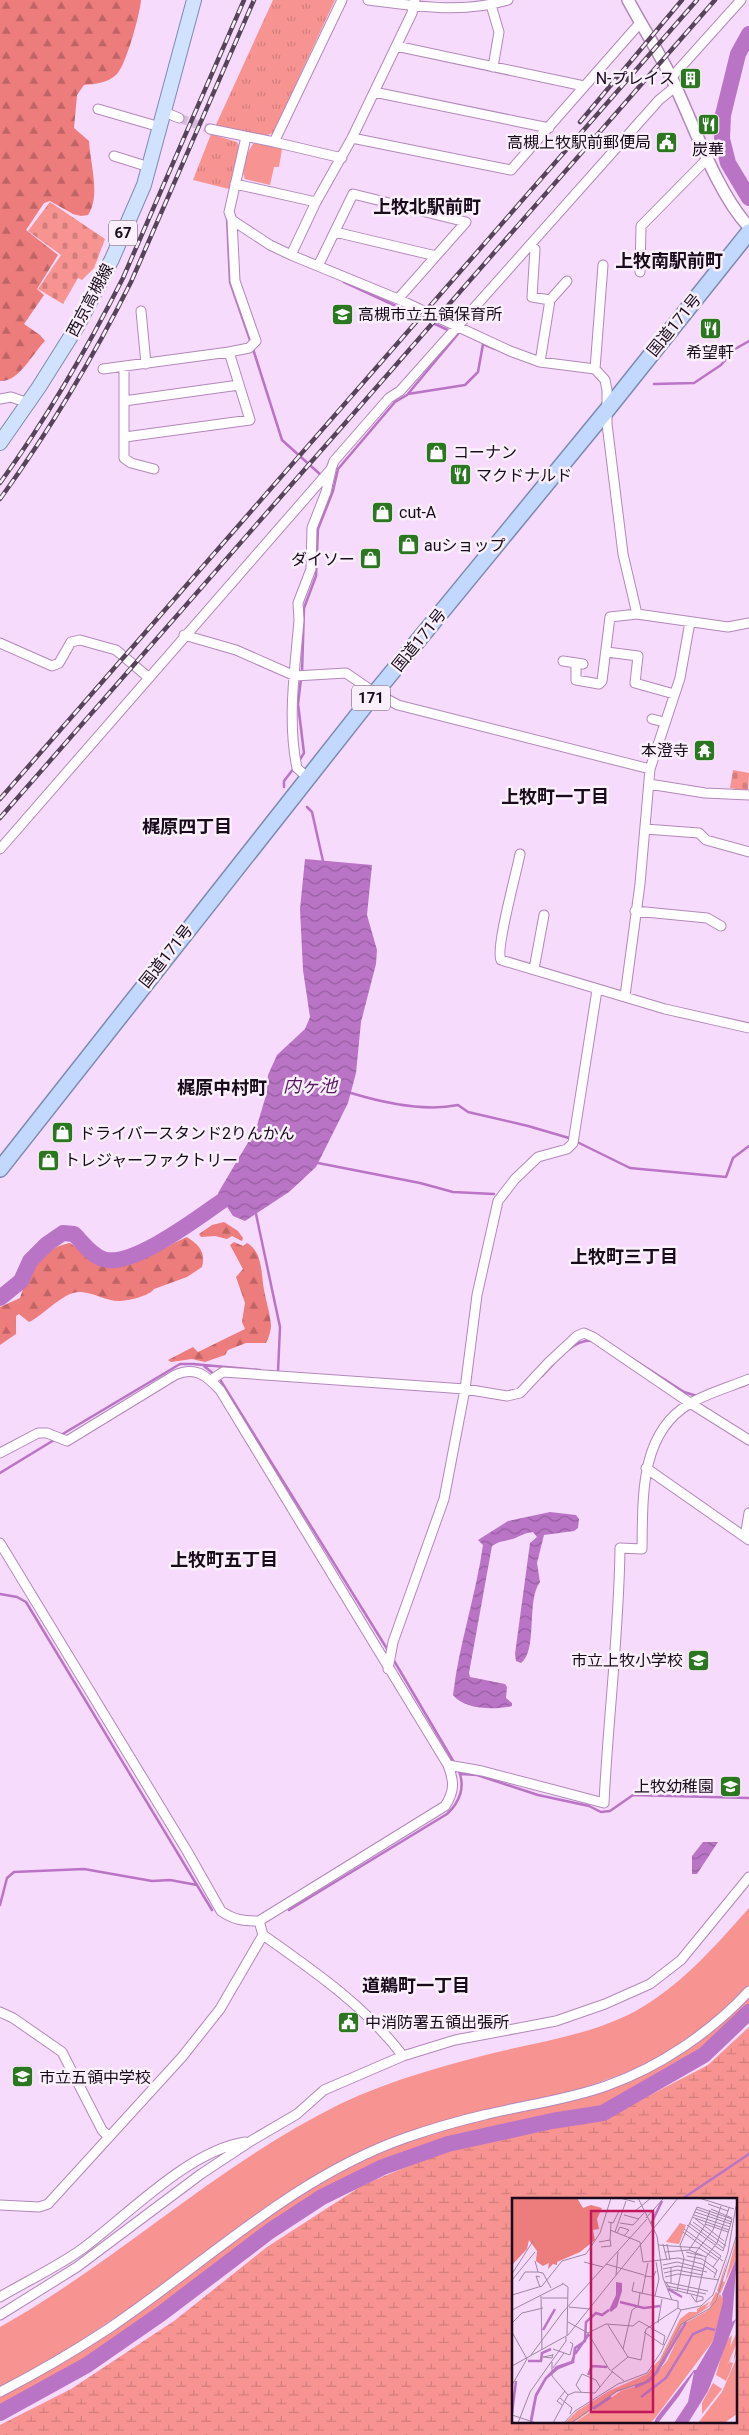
<svg xmlns="http://www.w3.org/2000/svg" width="749" height="2435" viewBox="0 0 749 2435" font-family="Roboto,'Noto Sans JP',sans-serif">
  <defs>
    <pattern id="forest-firs" width="22" height="20" patternUnits="userSpaceOnUse" patternTransform="scale(1.25)"><rect width="22" height="20" fill="#ed7c7c"/><path d="M5 1l3.5 6h-7zM16 11l3.5 6h-7z" fill="#bf6465"/></pattern>
    <pattern id="wetland-marsh" width="20" height="14" patternUnits="userSpaceOnUse" patternTransform="scale(1.25)"><rect width="20" height="14" fill="#f79391"/><path d="M1 5h8M5 5V1M11 12h8M15 12V8" fill="none" stroke="#d37d7c"/></pattern>
    <pattern id="cemetery-stones" width="16" height="16" patternUnits="userSpaceOnUse" patternTransform="scale(1.25)"><rect width="16" height="16" fill="#f79391"/><path d="M2 7V4a2 2 0 0 1 4 0v3zM10 15v-3a2 2 0 0 1 4 0v3z" fill="#d37d7c"/></pattern>
    <pattern id="park-tufts" width="24" height="20" patternUnits="userSpaceOnUse" patternTransform="scale(1.25)"><rect width="24" height="20" fill="#f79391"/><path d="M3 7l-1-3M5 7V3M7 7l1-3M15 17l-1-3M17 17v-4M19 17l1-3" fill="none" stroke="#d37d7c"/></pattern>
    <pattern id="water-waves" width="16" height="10" patternUnits="userSpaceOnUse" patternTransform="scale(1.25)"><rect width="16" height="10" fill="#ba74c6"/><path d="M0 5q4-4 8 0t8 0" fill="none" stroke="#965da0"/></pattern>
  </defs>
  <rect width="100%" height="100%" fill="#f7dbfc"/>
  <path fill="#f79391" d="M254 143 282 149 279 167H274L270 185 245 179C240 169 247 151 254 143Z
    M749 1908V1986L706 2025 666 2054 628 2072 575 2091 396 2139 257 2215 137 2303 55 2358 0 2390V2327C118 2261 218 2164 340 2104 391 2080 448 2064 502 2051 549 2040 602 2032 644 2006 685 1981 717 1944 749 1908Z
    M749 1994V2008L699 2055 635 2093 589 2110 448 2141 382 2165 322 2194 263 2234 95 2358 0 2410V2397C79 2357 148 2303 220 2252 261 2222 301 2192 346 2168 396 2142 450 2126 505 2114 541 2107 576 2101 610 2089 663 2071 706 2028 749 1994Z"/>
  <path fill="url(#forest-firs)" d="M0 0H141C140 14 126 65 117 74 108 83 95 84 84 85L77 95 74 128 89 141C90 163 101 196 88 215L81 216 73 214 50 201 44 203 26 230 58 255 37 289 44 295 24 324 40 335 45 341C33 353 18 383 0 381Z
    M224 1222 238 1231 243 1238 242 1241 232 1236 227 1239 215 1236 201 1237 199 1234 212 1225Z
    M187 1237C199 1245 206 1252 202 1267L187 1277 154 1289C150 1296 127 1301 119 1301 107 1301 94 1293 81 1292 63 1291 46 1314 29 1322L19 1314 16 1316V1334L0 1345V1307L20 1298C27 1274 43 1247 70 1243 78 1248 84 1256 92 1260 126 1277 157 1250 187 1237Z
    M234 1242 243 1246 247 1243C263 1252 261 1274 264 1290 266 1301 270 1313 271 1325 271 1331 269 1337 266 1343H246L228 1350 225 1355 205 1362 192 1359 171 1362 168 1360 193 1347 198 1352 245 1329 242 1322 245 1303 236 1277 243 1269 230 1245Z"/>
  <path fill="url(#wetland-marsh)" fill-rule="evenodd" d="M749 2027V2435H0V2425L71 2389 174 2321 267 2247 363 2185 430 2157 485 2141 567 2125 635 2103 708 2065ZM513 2199H735V2421H513Z"/>
  <path fill="url(#cemetery-stones)" d="M50 202 105 239 94 268 82 280 78 278 63 304 38 289 61 255 28 231Z
    M733 770 749 773 748 791 730 788Z"/>
  <path fill="url(#park-tufts)" d="M273 0H335L273 133 265 136 215 127Z
    M211 134 237 142 239 146 229 189 193 180Z"/>
  <path fill="url(#water-waves)" d="M305 859 372 865 367 915 377 950 376 964 361 1022 356 1073 348 1103 316 1167 289 1192 245 1221 233 1216 218 1193 256 1129 267 1092 268 1075 277 1055 305 1029 310 1017 303 970 300 909Z
    M550 1512 576 1515 579 1519 578 1528 574 1531 544 1535 537 1563 540 1582C526 1600 538 1651 521 1663L516 1661 515 1654 530 1543 537 1537 533 1532C525 1533 520 1536 513 1539 504 1541 499 1541 492 1546L469 1673 470 1677 505 1684 507 1687 506 1698 512 1703V1706C494 1710 465 1710 453 1695 459 1644 476 1595 483 1545L478 1540 508 1521Z
    M703 1842H718L697 1874H692V1856Z"/>
  <g fill="none" stroke-linecap="round" stroke-linejoin="round">
    <path stroke="#ba74c6" stroke-width="2.5" d="M227 217 230 282 251 343
      M344 282 450 331
      M253 349 282 440 322 476
      M654 384 694 383 721 365 735 349 749 341
      M408 394 465 385 478 372 483 344 495 349
      M302 673 304 608 316 576 318 529 333 491 338 469 395 402 407 395 458 334 455 333
      M299 761 304 753 298 704 301 679
      M284 787V781L294 768
      M307 807 312 812 323 861
      M351 1093C384 1103 424 1112 458 1105L468 1112 528 1126 569 1138 630 1168 726 1177 733 1158 749 1146
      M318 1163 420 1183 453 1192 494 1194
      M256 1214 280 1327 278 1372H276
      M608 1343 684 1392 697 1396
      M204 1366 215 1375
      M542 1376C555 1363 573 1338 592 1341
      M219 1378 389 1652
      M61 1435 180 1364H193L260 1370
      M0 1473 54 1440
      M0 1594 17 1597 26 1602 212 1910
      M393 1659 455 1764
      M461 1774 477 1775 538 1795 589 1806 601 1812 610 1811 633 1795 749 1798
      M0 1905 7 1878 14 1872 84 1869 152 1881 170 1880 197 1885
      M289 1910 447 1814C460 1802 466 1786 458 1769
      M682 2199 749 2154"/>
    <path stroke="#ba74c6" stroke-width="16" d="M749 34 738 54 723 115 722 139 728 163 749 198
      M0 1298 21 1281 30 1261 47 1244 63 1233 74 1234C83 1243 91 1255 103 1259 131 1269 199 1217 222 1201
      M0 2413 87 2365 162 2313 270 2231 322 2197 383 2167 448 2144 552 2121 603 2113 704 2055 749 2012"/>
    <path stroke="#d6bcda" stroke-width="9" stroke-dasharray="9 4.5" stroke-linecap="butt" d="M179 118 210 129"/>
    <defs>
      <path id="minor" d="M368 0C415 6 462 14 508 0
        M491 5 499 32 493 67
        M396 46 584 86
        M671 78 741 0
        M374 92 549 128
        M98 109 160 127
        M164 112 179 118
        M210 129 274 142 342 0
        M352 138 511 170 640 23
        M274 142 342 158
        M114 156 149 167
        M235 184 316 202
        M232 220 270 245 291 255 398 299 510 351 540 362 595 369 605 380 607 390V424L623 554 637 614 728 627 749 623
        M335 232 436 256
        M531 244 535 249 532 297 550 300 540 362
        M291 255 316 202 352 138 412 13 415 0
        M318 266 353 194 466 222 398 299
        M640 272 641 226 708 158
        M550 300 567 281
        M141 311 146 364
        M229 352 249 348 256 341 235 281 232 220 229 212 246 137
        M124 367V458L131 463 154 469
        M103 369 229 352 250 420 125 437
        M595 369 603 265
        M0 399 11 397 28 403
        M124 401 239 385
        M184 635 236 650 295 676 346 673 375 693 398 705 650 769
        M0 643 52 666 59 663 71 642 80 640 116 650 148 677
        M607 652 638 656 635 683 674 694
        M563 661 583 664
        M576 663V680L599 684 602 681 610 617 637 614
        M652 719 664 722
        M308 778 297 768C287 720 295 669 299 620L298 603 311 569 312 528 326 492 331 470
        M649 784 705 793 749 795
        M645 829 699 833 706 840 749 852
        M0 849 331 469 334 461 389 398 400 391 659 100 675 87
        M520 854C517 871 495 949 501 960L665 1009 749 1028
        M635 911 707 918 721 926
        M534 969 544 915
        M625 996 640 884 650 769 680 678 690 622
        M211 1380 223 1372 465 1389 507 1396 520 1393 549 1362 577 1336 584 1333 593 1337 690 1403 749 1440
        M0 1453 38 1433H47L67 1441 175 1375C195 1366 206 1375 220 1390L448 1765C454 1781 455 1791 445 1806L259 1921C243 1921 234 1920 221 1911L187 1851 0 1543
        M646 1468 749 1540
        M745 1537 749 1513
        M388 1669 393 1642 444 1499 465 1389 477 1295 498 1201 515 1179 538 1157 567 1149 573 1143 597 990
        M448 1765 482 1771 604 1803C608 1718 619 1634 620 1548L642 1549C643 1499 639 1434 689 1404 707 1393 730 1387 749 1379
        M259 1921 263 1935C314 1971 365 2006 403 2056
        M0 2012 13 2018 62 2052 102 2130 109 2137
        M0 2205 39 2207 48 2204 182 2057 220 2009 263 1935
        M0 2297C27 2281 57 2267 82 2249 128 2215 188 2151 245 2142
        M0 2315 77 2267 201 2174 251 2141 297 2114 324 2090 403 2056 455 2040 556 2021 605 2004 650 1984 681 1960 749 1877
        M0 2392C37 2373 73 2352 108 2329 206 2263 292 2178 405 2138 431 2129 458 2121 484 2115 525 2105 567 2100 606 2086 660 2067 711 2032 749 1991"/>
      <path id="tertiary" d="M628 0C642 26 658 51 671 77 693 122 716 192 749 227"/>
      <path id="primary" d="M0 443 39 387 78 325 112 259 144 185 194 0"/>
      <path id="trunk" d="M0 1169 375 693 607 410 749 232"/>
    </defs>
    <use href="#minor" stroke="#b288ba" stroke-width="11"/>
    <use href="#tertiary" stroke="#b288ba" stroke-width="14"/>
    <use href="#primary" stroke="#7d8aaf" stroke-width="16"/>
    <use href="#trunk" stroke="#7d8aaf" stroke-width="18"/>
    <use href="#minor" stroke="#fff" stroke-width="9"/>
    <use href="#tertiary" stroke="#fff" stroke-width="11"/>
    <use href="#primary" stroke="#d1e2fe" stroke-width="14"/>
    <use href="#trunk" stroke="#c2d8fe" stroke-width="15"/>
    <defs>
      <path id="rail" d="M580 122 682 0
        M0 483C47 418 87 349 123 278L244 0
        M0 499C50 430 93 358 131 282L254 0
        M0 799 697 0
        M0 818 715 0"/>
    </defs>
    <use href="#rail" stroke="#57445a" stroke-width="4.5"/>
    <use href="#rail" stroke="#f9f0fb" stroke-width="2.5" stroke-dasharray="8" stroke-linecap="butt"/>
  </g>
  <defs>
    <symbol id="building-square" viewBox="-11 -11 22 22"><rect x="-9" y="-9" width="18" height="18" rx="4" fill="#2b771f" stroke="#f9f0fb"/><path d="M-4-6H4V6H1V3H-1V6H-4ZM-2.5-4.3h1.7v1.8h-1.7ZM.8-4.3h1.7v1.8H.8ZM-2.5-1h1.7V.8h-1.7ZM.8-1h1.7V.8H.8Z" fill="#fff"/></symbol>
    <symbol id="restaurant-square" viewBox="-11 -11 22 22"><rect x="-9" y="-9" width="18" height="18" rx="4" fill="#2b771f" stroke="#f9f0fb"/><path d="M-5-6h1v4h1v-4h1v4h1v-4h1v5L-1.5 .5V6h-2V.5L-5-1ZM5-6V6H3V1.5H1.5Q1.5-4 5-6Z" fill="#fff"/></symbol>
    <symbol id="civic-square" viewBox="-11 -11 22 22"><rect x="-9" y="-9" width="18" height="18" rx="4" fill="#2b771f" stroke="#f9f0fb"/><path d="M-.6-6.5H3V-4.5H.6V-3L4-1V1h2V6H-6V1h2V-1L-.6-3ZM-1.2 2.5V6h2.4V2.5Z" fill="#fff"/></symbol>
    <symbol id="school-square" viewBox="-11 -11 22 22"><rect x="-9" y="-9" width="18" height="18" rx="4" fill="#2b771f" stroke="#f9f0fb"/><path d="M0-5L7-2L0 1L-7-2ZM-4 1L0 2.5L4 1V4Q0 6-4 4Z" fill="#fff"/></symbol>
    <symbol id="shop-square" viewBox="-11 -11 22 22"><rect x="-9" y="-9" width="18" height="18" rx="4" fill="#2b771f" stroke="#f9f0fb"/><path d="M-5-2.5h2.3a2.7 3.5 0 0 1 5.4 0H5L5.5 6h-11ZM-1.5-2.5h3a1.5 2.3 0 0 0-3 0Z" fill="#fff"/></symbol>
    <symbol id="temple-square" viewBox="-11 -11 22 22"><rect x="-9" y="-9" width="18" height="18" rx="4" fill="#2b771f" stroke="#f9f0fb"/><path d="M0-6L5-2H3V0L6.5 2.5H4V6H1.5V3h-3V6H-4V2.5H-6.5L-3 0V-2H-5Z" fill="#fff"/></symbol>
  </defs>
  <g fill-rule="evenodd">
    <use href="#building-square" x="678" y="66" width="25" height="25"/>
    <use href="#restaurant-square" x="696" y="112" width="25" height="25"/>
    <use href="#civic-square" x="654" y="130" width="25" height="25"/>
    <use href="#school-square" x="330" y="302" width="25" height="25"/>
    <use href="#restaurant-square" x="698" y="316" width="25" height="25"/>
    <use href="#shop-square" x="424" y="440" width="25" height="25"/>
    <use href="#restaurant-square" x="448" y="462" width="25" height="25"/>
    <use href="#shop-square" x="370" y="500" width="25" height="25"/>
    <use href="#shop-square" x="396" y="532" width="25" height="25"/>
    <use href="#shop-square" x="358" y="546" width="25" height="25"/>
    <use href="#temple-square" x="692" y="738" width="25" height="25"/>
    <use href="#shop-square" x="50" y="1120" width="25" height="25"/>
    <use href="#shop-square" x="36" y="1148" width="25" height="25"/>
    <use href="#school-square" x="686" y="1648" width="25" height="25"/>
    <use href="#school-square" x="718" y="1774" width="25" height="25"/>
    <use href="#civic-square" x="336" y="2010" width="25" height="25"/>
    <use href="#school-square" x="10" y="2064" width="25" height="25"/>
  </g>
  <g text-anchor="middle" dominant-baseline="central" stroke-width="5" stroke-linejoin="round" paint-order="stroke">
    <g fill="#f9f0fb" stroke="#5c4f5f" stroke-width="1">
      <rect x="109" y="220.5" width="28" height="25" rx="4"/>
      <rect x="352" y="685.5" width="38" height="25" rx="4"/>
    </g>
    <g font-size="15" font-weight="bold" fill="#190a1c">
      <text x="123" y="233">67</text>
      <text x="371" y="698">171</text>
    </g>
    <g font-size="16" fill="#190a1c" stroke="#f9f0fb" text-anchor="start">
      <text x="675" y="78" text-anchor="end">N-プレイス</text>
      <text x="651" y="142" text-anchor="end">高槻上牧駅前郵便局</text>
      <text x="708" y="149" text-anchor="middle">炭華</text>
      <text x="358" y="314">高槻市立五領保育所</text>
      <text x="710" y="352" text-anchor="middle">希望軒</text>
      <text x="453" y="452">コーナン</text>
      <text x="476" y="475">マクドナルド</text>
      <text x="399" y="512">cut-A</text>
      <text x="424" y="545">auショップ</text>
      <text x="355" y="559" text-anchor="end">ダイソー</text>
      <text x="689" y="750" text-anchor="end">本澄寺</text>
      <text x="79" y="1133">ドライバースタンド2りんかん</text>
      <text x="64" y="1160">トレジャーファクトリー</text>
      <text x="683" y="1660" text-anchor="end">市立上牧小学校</text>
      <text x="714" y="1786" text-anchor="end">上牧幼稚園</text>
      <text x="365" y="2022">中消防署五領出張所</text>
      <text x="39" y="2077">市立五領中学校</text>
    </g>
    <g font-size="16" fill="#190a1c" stroke="#f9f0fb">
      <text transform="translate(90 300) rotate(-62)">西京高槻線</text>
      <text transform="translate(674 325) rotate(-51)">国道171号</text>
      <text transform="translate(419 640) rotate(-51)">国道171号</text>
      <text transform="translate(166 956) rotate(-52)">国道171号</text>
    </g>
    <g font-size="18" font-weight="bold" fill="#190a1c" stroke="#f9f0fb">
      <text x="427" y="206">上牧北駅前町</text>
      <text x="669" y="260">上牧南駅前町</text>
      <text x="555" y="796">上牧町一丁目</text>
      <text x="187" y="826">梶原四丁目</text>
      <text x="222" y="1087">梶原中村町</text>
      <text x="624" y="1256">上牧町三丁目</text>
      <text x="224" y="1559">上牧町五丁目</text>
      <text x="416" y="1985">道鵜町一丁目</text>
    </g>
    <g font-size="18" font-style="italic" fill="#571763" stroke="#f9f0fb">
      <text x="310" y="1085">内ヶ池</text>
    </g>
  </g>
  <g transform="translate(512 2198)">
    <rect width="225" height="225" fill="#f7dbfc"/>
    <path d="M168 25 174 27 167 46 154 44ZM225 38V58L208 96 205 93 216 59 210 83 213 84ZM204 94 207 96 201 106 171 126 153 164 136 183 105 194 61 225H53L65 213 97 193 135 176 148 161 168 121 177 114H185V111L199 103 193 109 197 108ZM225 134V145L215 168 221 157 218 164 221 165 224 149 225 153 218 174 214 183 204 177 213 144 220 137 218 149ZM225 159V216L212 225H186L210 194ZM201 185 210 191 183 225 190 216V205Z" fill="#f79391"/>
    <path d="M0 0H65L71 10 79 7 90 10 85 21 87 31 81 32 83 42 68 54 45 64V67L41 66 36 71 37 65 31 68 24 63 25 53 17 42 15 51 0 67Z" fill="#ed7c7c"/>
    <path d="M208 96 212 102 201 143 143 220 138 225H62L109 193 137 184 155 163 173 125 195 113Z" fill="#f79391"/>
    <path d="M225 58 220 124 224 121 196 193 176 225H162L176 204 182 174 167 198 146 225H142L144 220 182 172H184L201 143 211 103 210 96ZM104 84 110 85V93L105 109 99 114 97 112 104 97Z" fill="#ba74c6"/>
    <path fill="none" stroke="#ba74c6" stroke-width="2.5" d="M139 26 150 3M156 91 170 99M108 104 132 110 148 108M31 132 43 111M63 156 77 136M16 163H29L30 155 39 151M76 177 80 168 95 169M123 189 137 183 145 174 174 124M129 199 154 180 181 136 195 130 203 132M81 211 99 199M0 215 4 183M19 222 24 197 34 180 45 169 60 164 62 158M19 224 24 198 34 180 46 170 61 164 63 150 73 143 74 124 84 115 90 117 97 112"/>
    <path fill="none" stroke="#9e87a2" stroke-width="1" d="M108 0 123 4M126 0 145 38 151 80 160 102M187 0 222 11M196 6 216 13M184 11 220 24M199 11 220 20M183 14 219 26M112 17 127 21M182 17 218 29M181 19 212 43M134 20 151 1M183 20 217 32M96 24 101 25 107 13H123L139 0M181 24 214 48M108 25 121 27 132 15M177 25 211 50M193 26 216 34M175 27 203 47M172 31 209 58 201 69 205 72 202 80M98 32 128 44 131 64 166 60 190 66 204 76M103 34 114 3M171 34 211 63M105 35 108 29 117 32 112 38M98 42 99 25M87 44 98 42 99 48 89 49M151 46 155 62M155 46 158 62M146 47 187 50 205 62M203 48 211 53 220 21M177 52 193 27 198 12M153 54 177 52 194 59M174 54 191 58M175 58 190 61 201 69M23 63 26 74 31 75 39 90M72 64 91 69M94 66 132 77M151 67 165 64 192 71M151 71 166 68 195 74M152 75 165 72 191 77M0 76 21 43M104 77 106 54M132 78 141 79 144 73M28 79 24 78 28 89M153 79 166 76 207 82M0 82 23 54M7 83 13 74H26M122 84 120 93 166 103V110M153 84 196 93M154 84 158 91 191 99V102L184 104 179 97M50 85 56 89 55 137M159 85V69M155 88 194 96M165 93 172 60 168 47 185 9 220 21M130 96 136 65M175 96 184 54 201 32 209 8M0 97 30 88 50 63 74 56 88 35 99 0M29 98 30 152M143 98 147 81 144 64M30 100H56M184 104 194 59 205 45 217 10M57 109 78 111M166 110 169 112 189 108 201 97 216 54 224 8M0 112 51 86M56 124 76 135 94 126 121 128 127 123 153 138 151 147 132 134M0 125 10 115 31 110M146 125 150 101M96 127 116 159 129 162 134 131 166 110M0 134 15 161M76 135 97 171 112 183M41 151 58 157 61 146 58 144M111 151 120 112 126 108 128 95M19 157 51 114 135 21M41 157 31 159 40 160 41 156M40 164V178L56 197M0 168 56 137 166 0M41 170 52 155M100 172 116 159M0 187 15 161M69 194 64 187 70 176 84 182 88 189M48 200 60 210 58 216M50 207 45 203 53 193M0 217 24 225M6 225 18 194 54 143V139M41 225 56 197 63 194 83 195 101 173M52 225 63 213 106 186 135 175 149 154 169 112M59 225 105 193 133 184 143 175 169 126 197 111 204 103 225 36"/>
    <path fill="#c2185b" fill-opacity="0.15" stroke="#c2185b" stroke-width="2.5" d="M79 13H141V214H79Z"/>
    <rect width="225" height="225" fill="none" stroke="#190a1c" stroke-width="2.5"/>
  </g>
</svg>
